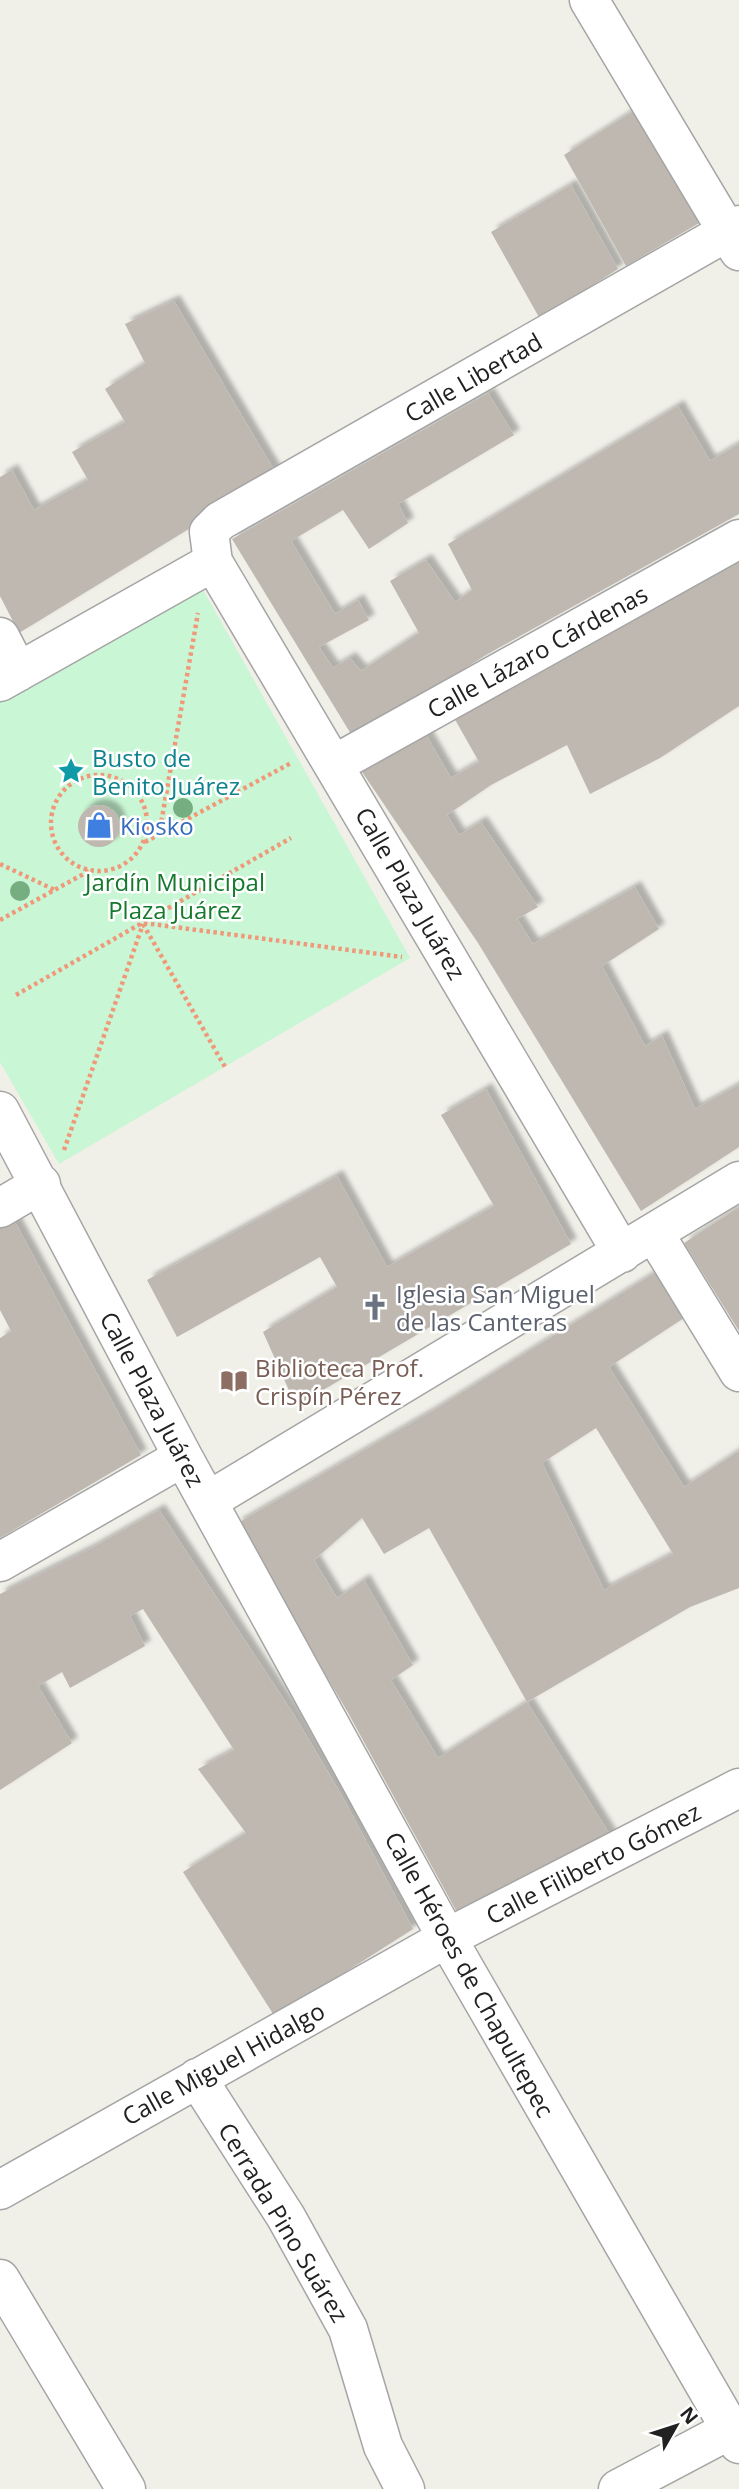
<svg xmlns="http://www.w3.org/2000/svg" width="739" height="2489" viewBox="0 0 739 2489" font-family="'Open Sans',sans-serif">
  <defs>
    <filter id="shadow"><feDropShadow dx="6" dy="-6" stdDeviation="2" flood-color="#0004"/></filter>
  </defs>
  <rect width="100%" height="100%" fill="#f0efe8"/>
  <path fill="#c9f6d4" d="M202 588 410 958 59 1164 0 1062V700Z"/>
  <path fill="#beb8b1" fill-rule="evenodd" filter="url(#shadow)" d="M635 110 706 219 626 266 564 155Z
    M571 185 618 269 540 319 491 232Z
    M174 301 277 475 19 633 0 596V477L12 470 34 510 88 480 72 452 125 422 105 389 145 363 125 324Z
    M488 393 514 435 398 504 408 523 369 549 343 510 291 541 335 614 358 600 369 620 319 647 333 668 350 658 361 671 419 633 390 581 426 560 455 602 472 590 448 544 678 406 710 461 739 444V514L486 655 354 739 232 539Z
    M739 562V706L660 758 590 794 567 745 491 785 447 815 459 835 481 822 538 907 517 919 533 944 635 887 659 929 602 966 645 1046 662 1036 695 1109 739 1085V1147L641 1211 478 943 360 769 422 728 451 778 479 762 453 716Z
    M78 826a21 21 0 1 1 42 0a21 21 0 1 1-42 0Z
    M486 1089 571 1244 296 1406 263 1332 337 1287 320 1257 177 1337 147 1280 337 1176 387 1267 494 1206 441 1115Z
    M739 1207V1331L684 1243Z
    M10 1213 141 1455 0 1538V1338L11 1331 0 1310V1219Z
    M658 1271 684 1318 609 1367 684 1487 739 1451V1588L690 1607 527 1702 429 1528 384 1554 362 1518 314 1560 337 1598 364 1580 413 1665 391 1680 438 1758 527 1702 612 1838 459 1916 347 1711 236 1524 429 1413ZM596 1428 673 1554 604 1590 542 1463Z
    M159 1510 294 1715 342 1796 413 1929 275 2017 183 1872 246 1833 198 1769 234 1750 143 1609 130 1616 145 1646 70 1688 62 1672 38 1686 72 1743 0 1790V1594L90 1549Z"/>
  <g fill="none" stroke-linecap="round" stroke-linejoin="round">
    <defs>
      <path id="minor" d="M589 0 739 251
        M0 637 18 672
        M0 682 213 562
        M335 764 739 539
        M0 1111 183 1457 447 1938 739 2444
        M0 1208 41 1184
        M654 1233 739 1372
        M622 1253 213 562 209 532 220 521 739 225
        M208 1501 739 1181
        M0 1562 183 1457
        M197 2078 286 2217 348 2329 383 2446 405 2489
        M0 2190 447 1938 739 1788
        M0 2279 126 2489
        M618 2489 739 2425"/>
    </defs>
    <use href="#minor" stroke="#a5a5a5" stroke-width="41"/>
    <path stroke="#f0987a" stroke-width="4.5" stroke-dasharray="3.5 3.5" stroke-linecap="butt" d="M51 823a48 48 0 1 1 96 0a48 48 0 1 1-96 0Z
      M159 835 198 613
      M145 842 291 763
      M0 864 55 890
      M0 920 89 871
      M144 923 402 957
      M143 924 225 1067
      M16 995 291 838
      M64 1150 143 924"/>
    <use href="#minor" stroke="#fff" stroke-width="38"/>
  </g>
  <g fill="#77ae81">
    <circle cx="183" cy="808" r="10"/>
    <circle cx="20" cy="891" r="10"/>
  </g>
  <defs>
    <symbol id="sight-bare" viewBox="-9 -9 18 18"><path d="M0-6L1.8-2.2L6-1.7L2.9 1.2L3.7 5.4L0 3.3L-3.7 5.4L-2.9 1.2L-6-1.7L-1.8-2.2Z" fill="#0f9aa8" stroke="#fff" stroke-width="2.5" paint-order="stroke"/></symbol>
    <symbol id="shop-bare" viewBox="-9 -9 18 18"><path d="M-5-2.5h2.3a2.7 3.5 0 0 1 5.4 0H5L5.5 6h-11ZM-1.5-2.5h3a1.5 2.3 0 0 0-3 0Z" fill="#3f7fe0" stroke="#fff" stroke-width="2.5" paint-order="stroke"/></symbol>
    <symbol id="church-bare" viewBox="-9 -9 18 18"><path d="M-1.2-6h2.4v3.5h3.3v2.4h-3.3V6h-2.4V-.1h-3.3v-2.4h3.3Z" fill="#6b7280" stroke="#fff" stroke-width="2.5" paint-order="stroke"/></symbol>
    <symbol id="library-bare" viewBox="-9 -9 18 18"><path d="M-6-4Q-3-5.5-.7-3.5V5Q-3 3-6 4ZM6-4Q3-5.5 .7-3.5V5Q3 3 6 4Z" fill="#8d6e63" stroke="#fff" stroke-width="2.5" paint-order="stroke"/></symbol>
  </defs>
  <g fill-rule="evenodd">
    <use href="#sight-bare" x="52" y="752" width="38" height="38"/>
    <use href="#shop-bare" x="80" y="806" width="38" height="38"/>
    <use href="#church-bare" x="356" y="1288" width="38" height="38"/>
    <use href="#library-bare" x="215" y="1362" width="38" height="38"/>
  </g>
  <g text-anchor="middle" dominant-baseline="central" stroke-width="5" stroke-linejoin="round" paint-order="stroke">
    <g font-size="24" fill="#212121" stroke="#fff">
      <text transform="translate(473 377) rotate(-30)">Calle Libertad</text>
      <text transform="translate(537 651) rotate(-29)">Calle Lázaro Cárdenas</text>
      <text transform="translate(411 893) rotate(60)">Calle Plaza Juárez</text>
      <text transform="translate(153 1399) rotate(62)">Calle Plaza Juárez</text>
      <text transform="translate(593 1863) rotate(-27)">Calle Filiberto Gómez</text>
      <text transform="translate(470 1974) rotate(61)">Calle Héroes de Chapultepec</text>
      <text transform="translate(223 2063) rotate(-29)">Calle Miguel Hidalgo</text>
      <text transform="translate(284 2222) rotate(59)">Cerrada Pino Suárez</text>
    </g>
    <g font-size="24" fill="#0d838f" stroke="#fff" text-anchor="start">
      <text x="92" y="757">Busto de<tspan x="92" dy="28">Benito Juárez</tspan></text>
    </g>
    <g font-size="24" fill="#366cbe" stroke="#fff" text-anchor="start">
      <text x="120" y="825">Kiosko</text>
    </g>
    <g font-size="24" fill="#14792c" stroke="#fff">
      <text x="175" y="881">Jardín Municipal<tspan x="175" dy="28">Plaza Juárez</tspan></text>
    </g>
    <g font-size="24" fill="#5b616d" stroke="#fff" text-anchor="start">
      <text x="396" y="1293">Iglesia San Miguel<tspan x="396" dy="28">de las Canteras</tspan></text>
    </g>
    <g font-size="24" fill="#785e54" stroke="#fff" text-anchor="start">
      <text x="255" y="1367">Biblioteca Prof.<tspan x="255" dy="28">Crispín Pérez</tspan></text>
    </g>
  </g>
  <g transform="translate(676 2426) rotate(51)" stroke="#ffffff" stroke-width="5" paint-order="stroke">
  <path d="M0-5L12 26L0 18L-12 26Z" fill="#212121"/>
  <text y="-10" font-size="19" font-weight="bold" text-anchor="middle" fill="#212121">N</text>
  </g>
</svg>
